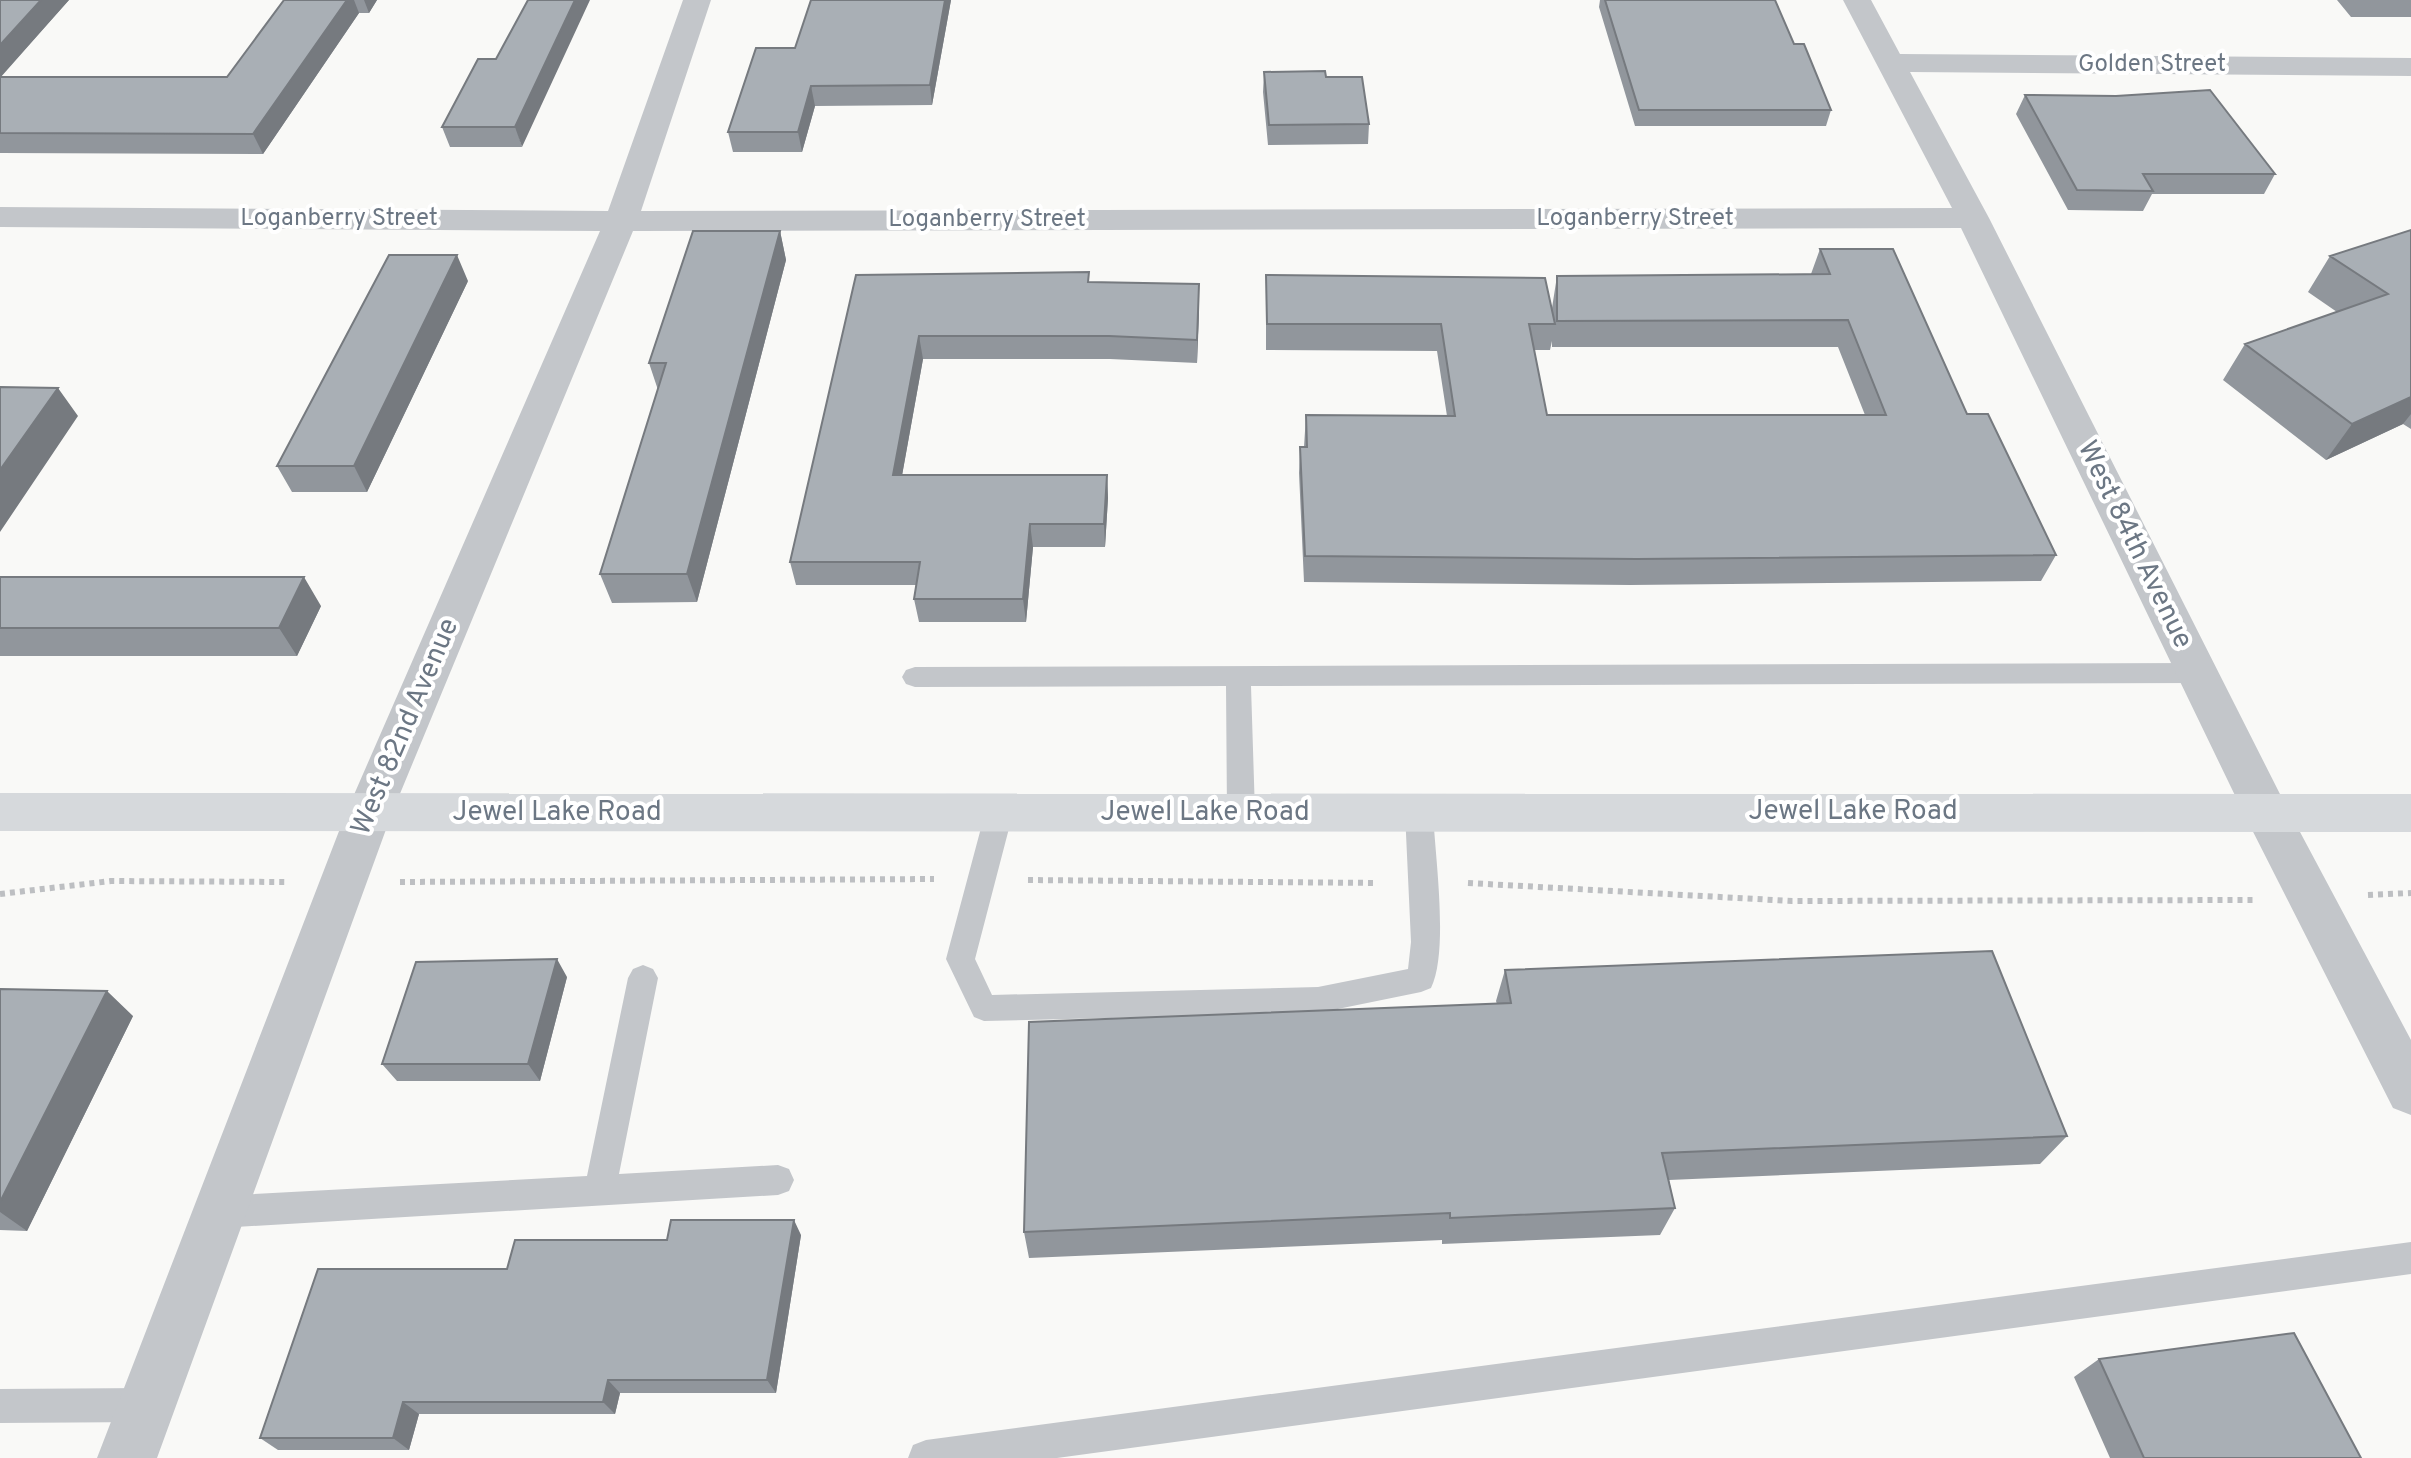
<svg xmlns="http://www.w3.org/2000/svg" width="2411" height="1458" viewBox="0 0 2411 1458" font-family="Overpass,sans-serif">
  <rect width="100%" height="100%" fill="#f9f9f7"/>
  <g fill="none" stroke-linecap="round" stroke-linejoin="round">
    <path stroke="#bdbfc2" stroke-width="6" stroke-dasharray="5 5" stroke-linecap="butt" d="M1028 880 1378 883
      M400 882 934 879
      M1468 883 1792 901 2254 900
      M0 894 111 881 286 882
      M2368 895 2411 893"/>
    <path fill="#c3c6ca" fill-rule="evenodd" d="M2197 663 2206 666 2210 673 2206 680 2197 683 1251 686 1255 813 1251 821 1241 824 1231 821 1227 813 1226 686 915 687 906 684 902 677 906 670 915 667Z
      M1419 801 1429 804 1433 812C1435 856 1449 951 1431 988L1421 992 1318 1013 984 1021 974 1017 946 959 985 813 989 805 999 802 1009 805 1013 813 975 959 992 995 1318 987 1408 969 1411 942 1405 812 1409 804Z
      M643 965 653 969 658 978 619 1174 778 1165 789 1169 794 1180 789 1191 778 1195 219 1228 208 1223 203 1212 208 1201 219 1196 587 1176 628 978 633 969Z
      M2411 1242V1274L1057 1458H908L913 1445 926 1440Z
      M147 1388 159 1393 164 1405 159 1417 147 1422 0 1423V1389Z"/>
    <path fill="#c3c6ca" fill-rule="evenodd" d="M683 0H711L641 211 1952 208 1843 0H1871L1900 54 2411 58V76L1910 72 1989 218 2284 802 2411 1040V1115L2393 1108 2243 812 1961 228 633 231 392 813 157 1458H97L346 813 600 231 0 227V207L608 211Z"/>
    <path fill="#d6d9dc" fill-rule="evenodd" d="M0 793 2411 794V832L0 831Z"/>
  </g>
  <path fill="#91969c" fill-rule="evenodd" d="M0 0H69L0 77H227L284 0H377L369 13H359L263 154 0 153Z
    M951 0 932 105 815 106 802 152H733L728 132 795 48Z
    M1600 0H1775L1794 44 1831 110 1826 126H1635L1599 7Z
    M2337 0H2411V17H2351Z
    M496 59 522 147H450L442 127Z
    M1264 72 1326 77 1369 124 1368 144 1268 145 1263 92Z
    M2025 95 2275 174 2264 194H2152L2143 211 2068 210 2016 114Z
    M2411 230V429L2403 424 2326 460 2223 380 2245 344 2337 312 2308 292 2330 256Z
    M780 231 786 260 697 602 612 603 600 574 658 390 649 363Z
    M1820 249 1967 414 2056 555 2041 581 1630 585 1304 582 1299 473 1300 447H1304L1306 415 1447 416 1437 351 1266 350V275L1552 308 1557 276 1811 274ZM1552 341V347H1838L1865 415H1547L1534 350H1550Z
    M856 275 1090 282 1199 307 1197 363 1110 359H923L902 475H1107L1108 498 1105 547H1033L1026 622H919L914 599 917 585H796L790 562Z
    M468 281 367 492H292L277 466Z
    M0 577 321 606 297 656H0Z
    M1505 970 2067 1136 2040 1164 1669 1180 1675 1208 1660 1235 1442 1244V1240L1029 1258 1024 1232 1497 1004 1496 1001Z
    M567 977 540 1081H397L382 1064Z
    M0 989 133 1016 27 1231 0 1230Z
    M801 1235 776 1393H620L615 1414H419L409 1450H278L260 1438 507 1269 667 1240Z
    M2099 1359 2361 1458H2110L2074 1377Z"/>
  <path fill="#767a7f" d="M41 0H69L0 78V45Z
    M347 0H354L359 13 263 154 253 134Z
    M364 0H377L369 13Z
    M575 0H590L522 147 515 127Z
    M945 0H951L932 105 930 85Z
    M811 86 815 106 802 152 798 132Z
    M780 231 786 260 697 602 687 574Z
    M457 255 468 281 367 492 354 466Z
    M1199 284V307L1197 363V340Z
    M919 336 923 359 898 498 893 475Z
    M58 388 78 416 0 532V470Z
    M2411 397V414L2403 424 2326 460 2352 424Z
    M1107 475 1108 498 1105 547 1104 524Z
    M1030 524 1033 547 1026 622 1023 599Z
    M304 577 321 606 297 656 279 628Z
    M557 959 567 977 540 1081 528 1064Z
    M107 991 133 1016 27 1231 0 1212V1202Z
    M794 1220 801 1235 776 1393 767 1380Z
    M608 1380 620 1393 615 1414 603 1402Z
    M403 1402 419 1414 409 1450 393 1438Z"/>
  <path fill="#a9afb5" stroke="#767a7f" stroke-width="2" d="M0 0H41L0 45Z
    M284 0H347L253 134 0 133V77H227Z
    M528 0H575L515 127H442L478 59H496Z
    M811 0H945L930 85 811 86 798 132H728L756 48H795Z
    M1605 0H1775L1794 44H1804L1831 110H1639Z
    M1325 71 1326 77H1362L1369 124 1269 125 1264 72Z
    M2210 90 2275 174H2143L2153 191 2077 190 2025 95 2116 96Z
    M2411 230V397L2352 424 2245 344 2388 294 2330 256Z
    M693 231H780L687 574H600L666 363H649Z
    M1820 249H1893L1967 414H1988L2056 555 1637 559 1305 556 1300 447H1307L1306 415 1455 416 1441 324H1267L1266 275 1545 278 1555 324H1529L1547 415H1886L1848 320 1557 321V276L1830 274Z
    M389 255H457L354 466H277Z
    M1089 272 1088 282 1199 284 1197 340 1109 336H919L893 475H1107L1104 524H1030L1023 599H914L920 562H790L856 275Z
    M0 387 58 388 0 470Z
    M0 577H304L279 628H0Z
    M1992 951 2067 1136 1662 1153 1675 1208 1450 1218V1213L1024 1232 1029 1022 1511 1003 1505 970Z
    M557 959 528 1064H382L416 962Z
    M0 989 107 991 0 1202Z
    M671 1220H794L767 1380H608L603 1402H403L393 1438H260L318 1269H507L515 1240H667Z
    M2294 1333 2361 1458H2144L2099 1359Z"/>
  <g text-anchor="middle" dominant-baseline="central" stroke-width="8" stroke-linejoin="round" paint-order="stroke">
    <g font-size="24" fill="#6c7784" stroke="#fff">
      <text x="2152" y="65">Golden Street</text>
      <text x="339" y="219">Loganberry Street</text>
      <text x="1635" y="219">Loganberry Street</text>
      <text x="987" y="220">Loganberry Street</text>
    </g>
    <g font-size="28" fill="#6c7784" stroke="#fff">
      <text transform="translate(2134 545) rotate(64)">West 84th Avenue</text>
      <text transform="translate(406 727) rotate(-67)">West 82nd Avenue</text>
      <text x="1853" y="812">Jewel Lake Road</text>
      <text x="557" y="813">Jewel Lake Road</text>
      <text x="1205" y="813">Jewel Lake Road</text>
    </g>
  </g>
</svg>
